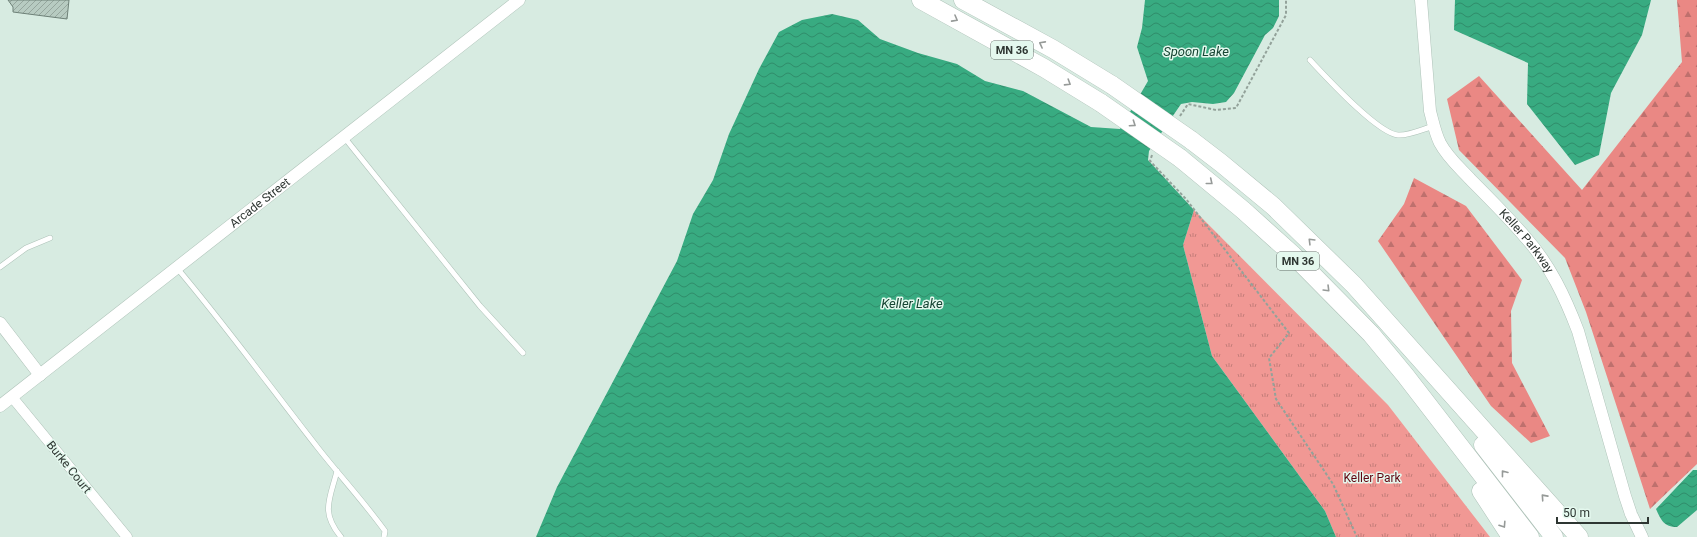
<svg xmlns="http://www.w3.org/2000/svg" width="1697" height="537" viewBox="0 0 1697 537" font-family="Roboto,sans-serif">
  <defs>
    <pattern id="forest-firs" width="22" height="20" patternUnits="userSpaceOnUse"><rect width="22" height="20" fill="#ea8884"/><path d="M5 1l3.5 6h-7zM16 11l3.5 6h-7z" fill="#be706d"/></pattern>
    <pattern id="park-tufts" width="24" height="20" patternUnits="userSpaceOnUse"><rect width="24" height="20" fill="#f19894"/><path d="M3 7l-1-3M5 7V3M7 7l1-3M15 17l-1-3M17 17v-4M19 17l1-3" fill="none" stroke="#c47d79"/></pattern>
    <pattern id="water-waves" width="16" height="10" patternUnits="userSpaceOnUse"><rect width="16" height="10" fill="#38ab81"/><path d="M0 5q4-4 8 0t8 0" fill="none" stroke="#308c6a"/></pattern>
    <pattern id="building-hatch" width="6" height="6" patternUnits="userSpaceOnUse"><rect width="6" height="6" fill="#b7cbc1"/><path d="M-1 1l2-2M0 6l6-6M5 7l2-2" fill="none" stroke="#95a69d"/></pattern>
  </defs>
  <rect width="100%" height="100%" fill="#d7ebe1"/>
  <path fill="url(#forest-firs)" d="M1677 0H1697V464L1650 509 1586 312 1565 258 1459 150 1447 99 1479 76 1582 190 1682 62Z
    M1414 178 1466 206 1522 280 1511 311 1512 363 1550 436 1531 443 1491 406 1378 241 1404 204Z"/>
  <path fill="url(#park-tufts)" d="M1194 210 1388 405 1490 537H1336L1325 511 1212 356 1183 245Z"/>
  <path fill="url(#water-waves)" d="M1145 0H1279V16L1273 28 1265 35 1234 93 1226 102 1213 104 1192 102 1181 104 1149 151 1148 160 1194 210 1183 245 1212 356 1325 511 1336 537H536L557 487 677 261 693 214 713 180 729 134 759 69 779 32 802 20 832 14 858 20 880 39 918 53 957 64 985 81 1023 91 1091 127 1120 129 1148 81 1137 47 1142 28Z
    M1455 0H1651L1642 35 1611 93 1599 155 1575 165 1527 104 1528 63 1454 30Z
    M1693 470H1697V510L1677 527C1664 527 1661 520 1656 509Z"/>
  <path fill="url(#building-hatch)" stroke="#6e8178" d="M8 0H69L67 19 13 12V7Z"/>
  <g fill="none" stroke-linecap="round" stroke-linejoin="round">
    <defs>
      <path id="service" d="M1310 60C1326 77 1377 133 1398 135 1409 136 1423 129 1434 126
        M344 137 480 306 523 353
        M0 267 26 248 50 238
        M177 268C226 326 271 388 318 448 340 476 364 502 385 531L384 537
        M337 471C330 499 320 512 341 537"/>
      <path id="minor" d="M12 397 127 537"/>
      <g id="tertiary">
        <path id="s1" d="M1421 0 1430 111C1433 122 1435 133 1440 143 1448 158 1460 168 1471 180 1490 199 1509 218 1526 238 1550 265 1565 297 1578 331L1625 496 1631 514 1642 537"/>
        <path d="M0 323 40 375"/>
        <path id="s2" d="M0 406 519 0"/>
      </g>
      <path id="motorway" d="M921 0 1044 68 1101 103
        M963 0 1053 49 1112 85
        M1191 140 1221 163 1273 206 1354 285 1579 537
        M1180 158 1243 210 1293 255 1371 334 1405 375 1530 537
        M1483 445 1554 537
        M1481 491 1511 537"/>
    </defs>
    <use href="#service" stroke="#aec2b8" stroke-width="6"/>
    <use href="#minor" stroke="#aec2b8" stroke-width="11"/>
    <use href="#tertiary" stroke="#aec2b8" stroke-width="13"/>
    <use href="#motorway" stroke="#aec2b8" stroke-width="19"/>
    <path stroke="#93a29a" stroke-width="2" stroke-dasharray="3 2" stroke-linecap="butt" d="M1180 116 1188 104 1216 110 1236 108 1286 15V0
      M1152 155 1150 161 1186 199 1289 333 1269 358 1276 399 1333 484 1357 537"/>
    <use href="#service" stroke="#fff" stroke-width="5"/>
    <use href="#minor" stroke="#fff" stroke-width="10"/>
    <use href="#tertiary" stroke="#fff" stroke-width="12"/>
    <use href="#motorway" stroke="#fff" stroke-width="18"/>
    <defs>
      <path id="motorway-bridge" d="M1112 85 1191 140
        M1101 103 1180 158"/>
    </defs>
    <use href="#motorway-bridge" stroke="#aec2b8" stroke-width="19" stroke-linecap="butt"/>
    <use href="#motorway-bridge" stroke="#fff" stroke-width="18"/>
  </g>
  <defs><path id="oneway-chevron" d="M-2-3.5L2.5 0L-2 3.5" fill="none" stroke-width="1.6" stroke-linecap="round" stroke-linejoin="round"/></defs>
  <g stroke="#969a98">
    <use href="#oneway-chevron" transform="translate(955 19) rotate(29)"/>
    <use href="#oneway-chevron" transform="translate(1042 44) rotate(-152)"/>
    <use href="#oneway-chevron" transform="translate(1068 83) rotate(32)"/>
    <use href="#oneway-chevron" transform="translate(1133 124) rotate(34)"/>
    <use href="#oneway-chevron" transform="translate(1210 182) rotate(39)"/>
    <use href="#oneway-chevron" transform="translate(1311 241) rotate(-135)"/>
    <use href="#oneway-chevron" transform="translate(1327 289) rotate(45)"/>
    <use href="#oneway-chevron" transform="translate(1504 473) rotate(-128)"/>
    <use href="#oneway-chevron" transform="translate(1544 497) rotate(-132)"/>
    <use href="#oneway-chevron" transform="translate(1503 525) rotate(57)"/>
  </g>
  <g text-anchor="middle" dominant-baseline="central" stroke-width="3" stroke-linejoin="round" paint-order="stroke">
    <g fill="#e4f8ee" stroke="#65706a" stroke-width="1">
      <rect x="991" y="41" width="42" height="18" rx="3"/>
      <rect x="1277" y="252" width="42" height="18" rx="3"/>
    </g>
    <g font-size="11" font-weight="bold" fill="#2e3632">
      <text x="1012" y="50">MN 36</text>
      <text x="1298" y="261">MN 36</text>
    </g>
    <g font-size="12" fill="#2e3632" stroke="#e4f8ee">
      <text stroke="none"><textPath href="#s2" startOffset="330">Arcade Street</textPath></text>
      <text stroke="none"><textPath href="#s1" startOffset="276">Keller Parkway</textPath></text>
      <text transform="translate(69 467) rotate(51)">Burke Court</text>
    </g>
    <g font-size="12" fill="#600611" stroke="#e4f8ee">
      <text x="1372" y="478">Keller Park</text>
    </g>
    <g font-size="13" font-style="italic" fill="#164533" stroke="#e4f8ee">
      <text x="1196" y="51">Spoon Lake</text>
      <text x="912" y="303">Keller Lake</text>
    </g>
  </g>
  <path d="M1557 517v6h91v-6" fill="none" stroke="#2e3632" stroke-width="2"/>
  <text x="1563" y="517" font-size="12" fill="#2e3632" stroke="#e4f8ee" stroke-width="3" paint-order="stroke">50 m</text>
</svg>
